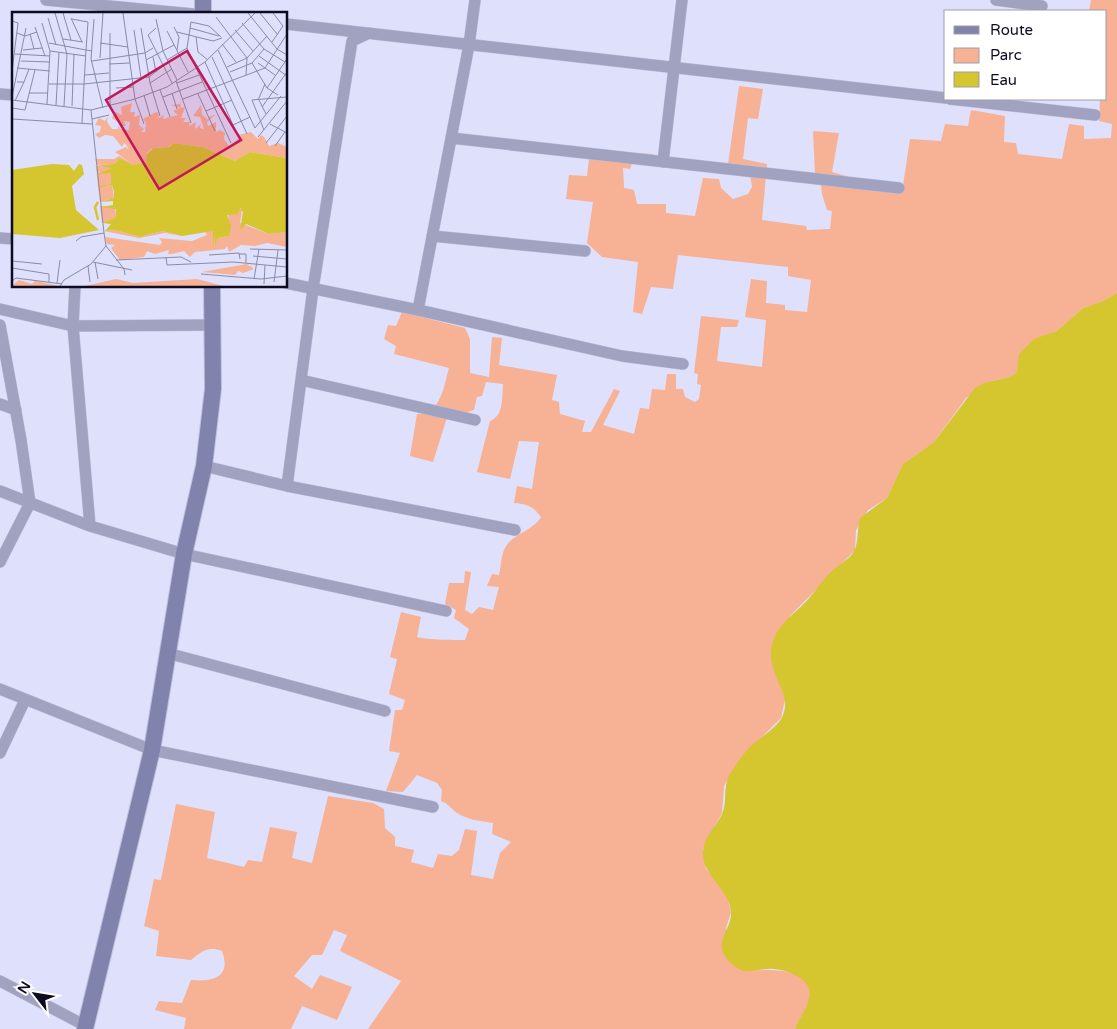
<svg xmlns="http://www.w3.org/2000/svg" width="1117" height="1029" viewBox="0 0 1117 1029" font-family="'Varela Round',sans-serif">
  <rect width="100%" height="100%" fill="#dee0fc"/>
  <path fill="#f7b194" d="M1091 0H1117V293L1103 301 1083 308 1057 331 1034 340 1020 354 1017 372 1010 377 992 381 966 398 934 442 903 464 887 498 868 510 856 530 855 550 790 616 780 685 785 699 781 718 742 757 724 786 722 813 703 848 706 869 719 883 728 900 731 912 726 928 743 971C760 970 811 965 810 993 810 1005 800 1019 795 1029H368L401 981 340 951 347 935 334 930 322 955H312L294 976 312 989 320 975 352 987 337 1020 302 1006 291 1029H184L186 1018 155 1010 159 1001 182 1003 191 980C212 982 232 978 222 951 208 946 202 951 191 960L156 956 159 931 144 926 154 879 161 880 176 804 215 812 207 858 244 867 248 860 262 862 270 827 297 832 292 858 312 863 328 796 373 803 384 809 385 828 395 837V846L414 850 411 862 433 868 438 854 452 856 459 850 465 829 477 831 471 875 493 879 500 853 511 842 492 834 493 823C480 821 468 820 457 813 451 809 449 804 441 801L442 790 437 783 417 775 403 792 386 791 400 753 389 751 395 710H402L405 700 389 694 397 659 390 657 401 612 421 617 417 637C429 640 452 640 465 640L469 629 454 618 456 610 445 604 449 583H464L465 571 471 572 465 610 472 614 479 607 493 610 499 587 487 586 492 574 499 575C501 567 501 555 505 548 513 533 532 532 541 517 533 506 527 504 514 503L517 486 532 489 539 442 519 441 510 479 477 472 490 421C504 416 502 397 503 384L486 382 482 396 477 397 474 410 465 413 449 411 433 462 410 456 417 414C441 415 444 385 449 368L394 354 396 346 384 339 388 325 396 326 402 312 465 328 470 339V373L489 377 492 337 502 338 499 365 557 375 552 400 559 402 560 414 585 421 582 432H591L614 389 620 391 603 425 634 434 640 408 649 409 652 389 665 390 667 374H676V389H683L685 397 695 402 699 399 701 385 697 384 698 374 694 373 701 316 739 320 737 327H721L717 361 762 367 766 320 745 317 751 279 767 281 766 303 785 305V310L807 312 811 280 788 276V267L678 255 673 289 651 287 642 314 633 312 638 262 602 257 587 243 593 202 566 199 569 175 587 176 590 150 653 154V163H632L630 169 623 168 624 188 634 190 637 204H666V213L695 216 703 178 719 179 721 188 733 199 748 194 752 187 749 167 728 164 739 86 763 89 758 119 748 118 743 159 767 164 762 220 806 226 807 230 830 229 832 211 827 210 822 194 820 176 815 174 813 131 839 133 832 172 902 192 910 139 941 141 945 124 968 126 971 110 1005 116 1004 142 1016 143 1018 154 1062 159 1069 124 1084 126V139L1111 138 1112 124 1099 121 1100 99H1106V11H1089Z"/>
  <path fill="#d5c52f" d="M1117 293V1029H795C799 1019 807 1009 809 998 814 980 789 970 774 969 764 968 753 972 743 971 740 970 736 967 733 965 708 944 733 931 731 911 728 888 703 876 703 854 703 837 715 829 722 814 728 801 722 789 730 774 736 765 742 755 750 747 760 737 773 731 781 719 797 693 759 671 775 636 782 620 799 611 810 597 817 589 823 579 832 571 839 564 849 560 854 551 859 542 857 528 860 518L887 498 903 464 934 442 975 388 984 383 1010 377 1017 372 1019 354 1034 339 1057 331 1083 308 1103 301Z"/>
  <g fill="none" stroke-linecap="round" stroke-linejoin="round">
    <defs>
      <path id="street" d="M46 0 193 14
        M996 0 1042 6
        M286 24 946 98
        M0 94 14 95
        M950 99 1095 115
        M451 138 899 188
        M663 162 682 0
        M432 236 585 251
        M0 238 14 239
        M286 283 418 310 622 356 683 364
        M75 286 73 326 90 526
        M0 309 73 326 213 325
        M418 310 469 45 475 0
        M0 325 21 440 30 503 0 562
        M301 380 475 420
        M0 404 16 410
        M204 466 287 486 515 530
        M287 486 313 289 352 41 369 33
        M0 491 90 526 184 554 446 611
        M167 653 385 711
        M0 689 152 750 433 807
        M0 753 25 700
        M0 981 86 1026"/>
      <path id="secondary" d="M203 0V14
        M85 1029 152 750 184 554 204 466 213 389 212 286"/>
    </defs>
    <use href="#street" stroke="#bdbed9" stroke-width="12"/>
    <use href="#secondary" stroke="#bdbed9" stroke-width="18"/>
    <use href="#street" stroke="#a1a2c0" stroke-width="11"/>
    <use href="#secondary" stroke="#8183ad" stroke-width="16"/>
  </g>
  <g transform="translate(12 12)">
    <rect width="275" height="275" fill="#dee0fc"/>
    <path d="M168 85 169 96 173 95 169 106H174L171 110H178L177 114 184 110 183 117 189 112 188 116 192 117 188 105 181 104 189 93 190 102 196 108 197 105 204 102 195 110 196 114 204 110V120L208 118 213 121 212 127 217 134 227 126 226 123 239 120 246 127 249 123 252 125 257 134 266 131 275 135V146L238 140 223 149 191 135 162 131 156 135 140 136 134 142 136 151 123 154 118 153 107 146 103 152 85 153 83 147H102L107 144 119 151 103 140 114 135 117 138 114 132 112 131 110 135 101 124 93 123 87 126 83 122 88 120 89 114 83 113 87 106 93 109 96 105 95 110 100 117H106V113L108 117 117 118 118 110 112 109 114 114H111L100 106 103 100 110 103 109 95 120 91 118 100H123L122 105 128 103 127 113 132 117 129 120H133L134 111 131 107 142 101 146 100 147 106 152 103 151 107 166 103 161 99 168 96 159 93 168 92ZM84 154H100V159L85 161H99V172L86 175 100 173 102 186 88 190 86 175ZM233 188 237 193 234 200 230 198 228 211 257 222 275 220V235L255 231 243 234 229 233 217 240 215 234 213 237 183 240 178 245 172 239 160 242H156L157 238 143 242 135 239 132 245 108 248 99 236 103 233 95 232 93 225 148 233 150 230 147 226 180 229 195 223 193 219H202L203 232 206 226 217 224 216 196 229 197ZM88 194 103 195 104 205 90 211ZM103 218 128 225 150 219 167 224 153 221 127 226 92 219ZM235 252 242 257 231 261 226 259 223 263 190 260ZM104 267 121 271 185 267 211 274H73ZM7 268 20 272 23 269 47 274H0Z" fill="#f7b194"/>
    <path d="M162 131 191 135 223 149 238 140 275 146V220L257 222 234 212 228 218 231 200 228 196 226 202 215 203 219 214 217 224 206 226 203 233V224L201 235V219L170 224 150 219 128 225 103 218 93 219 99 212 90 211 104 205V197L89 195 101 193V189L88 190 102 186V180L100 173 88 175 87 174 99 172V161L85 162 100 156 85 153 103 152 107 146 120 153 135 151 134 143 141 136 157 135ZM40 152 57 153 62 159 67 152 70 153 72 162 60 174 64 198 87 218 48 226 0 222V158Z" fill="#d5c52f"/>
    <path fill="none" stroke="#d5c52f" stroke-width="2.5" d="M86 208 83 195 86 190"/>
    <path fill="none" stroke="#8a8ba5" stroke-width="1" d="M43 1 55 42 52 94M51 1 59 28M111 1 123 87 132 112M236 1 265 37 275 43M248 1 265 22M204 5 235 46 234 63M36 6 44 33M59 6 70 30M60 7 76 10 74 38 80 39M82 7 79 47 91 96M144 7 151 39 165 68M0 9 6 11 0 59M30 11 38 39 35 92M230 11 252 37 273 50M23 15 33 44M162 15 167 25 165 38M129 16 138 71 148 104M144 16 136 23 160 71M178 16 207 24M122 18 129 66M223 18 241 39M155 19 176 60M165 20 201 29 210 26M5 21 13 24 25 20M98 21V95M18 22 22 37M184 25 186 40 196 48M209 25 197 14 179 10 175 36 219 131M51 27 71 30M260 30 271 14 261 1M37 31 74 38 72 72 137 65 151 54M88 31 116 35M210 32 224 50M11 38 30 36M206 38 243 116 269 84M38 39 74 44M3 42 38 44M247 44 275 64M141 45 144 60M200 45 235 122M88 46 91 1M134 48 162 33M155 48 175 36M9 49 38 50M80 49 133 41 141 36M193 50 225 122M240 51 255 76 266 83M246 51 263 63M97 52 118 51M215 55 235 46 255 24M5 56 38 59M218 60 240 51 252 37M73 63 97 61M164 69 179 111M5 70H12L17 57M138 71 160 57M165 71 187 63M37 72H72L70 111M104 76 121 75M255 76 275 47M148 78 158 105M17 81H36M160 81 165 97M186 82 203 119M132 83 138 104M0 85 14 16M151 85 190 70M246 86 254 102M247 86 253 72M171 87 253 56 275 22M0 88 79 98 123 87 155 75 193 50 243 1M3 89 12 70M44 93 47 40M60 94 62 42M250 95 275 60M0 96 13 98 23 58M79 98 92 221 94 234 112 257 113 263M194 99 220 88M0 107 80 112M80 107 97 103M258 112 275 121M221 113 238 105M252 118 240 88 275 85M246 125 275 89M254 131 275 104M263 134 273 120M64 229 69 225 92 221M238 237 275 238M227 242H234V251M197 243 227 241 228 247M241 244 275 247M154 245 155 253 221 250 275 255M104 248 169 245 179 250M0 249 30 252M81 250 120 258M83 250 86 267M76 254 78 270M0 256 37 262V270M189 262 249 267 275 264M242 267 247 237M0 269 4 266 50 272M262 270 266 238M45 271 48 248M252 272 253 253M48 274 52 268 79 252 94 234"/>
    <path fill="#c2185b" fill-opacity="0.15" stroke="#c2185b" stroke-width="2.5" d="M175 39 229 128 147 177 94 88Z"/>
    <rect width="275" height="275" fill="none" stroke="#0d0b22" stroke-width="2.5"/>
  </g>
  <rect x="944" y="10" width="162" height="90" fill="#ffffff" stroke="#9e9da7"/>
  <rect x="954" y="26" width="25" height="8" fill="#8183ad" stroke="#9e9da7"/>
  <text x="990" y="35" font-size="15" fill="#0d0b22">Route</text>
  <rect x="954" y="48" width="25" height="15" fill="#f7b194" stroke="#9e9da7"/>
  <text x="990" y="60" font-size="15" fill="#0d0b22">Parc</text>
  <rect x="954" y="72" width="25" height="15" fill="#d5c52f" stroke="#9e9da7"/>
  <text x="990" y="85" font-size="15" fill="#0d0b22">Eau</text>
  <g transform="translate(35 994) rotate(301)" stroke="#ffffff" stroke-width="4" paint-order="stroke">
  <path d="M0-4L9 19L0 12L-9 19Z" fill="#0d0b22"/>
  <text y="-8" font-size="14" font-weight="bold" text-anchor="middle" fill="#0d0b22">N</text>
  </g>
</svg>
